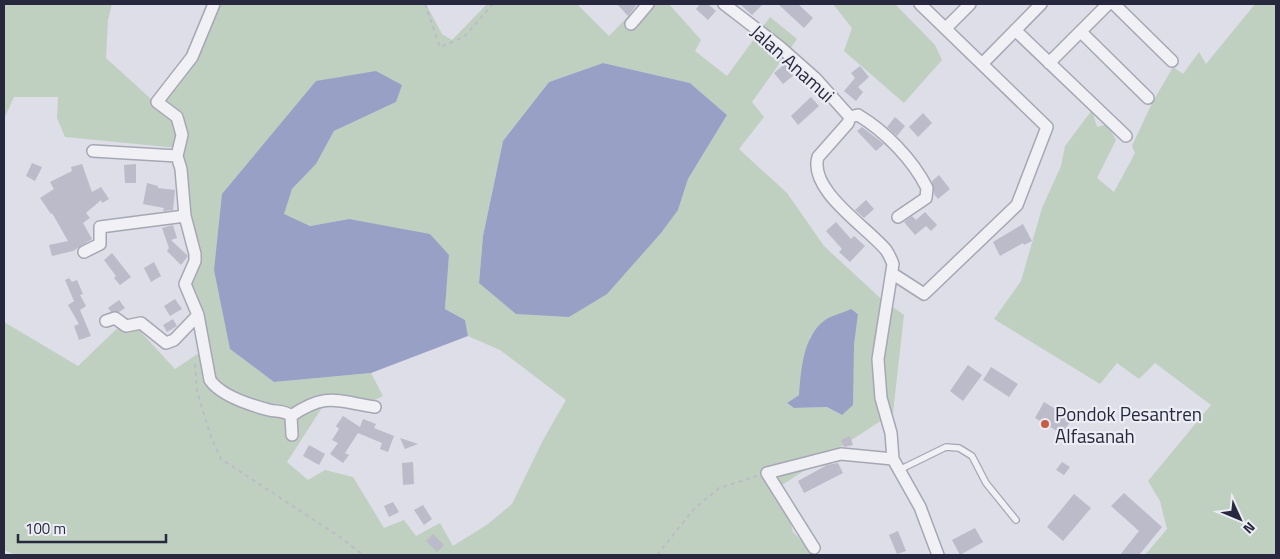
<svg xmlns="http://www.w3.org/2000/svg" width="1280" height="559" viewBox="0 0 1280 559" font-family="'Titillium Web',sans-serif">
  <rect width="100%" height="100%" fill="#dddee7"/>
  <path fill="#bfd0c0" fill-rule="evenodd" d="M4 4H112L108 20 106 58 151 99 187 56 210 4H426L442 34 452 40 487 4H577L609 36 640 4H669L701 40 695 51 727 76 770 17 797 39 752 102 764 117 739 149 787 193 824 246 878 296 904 315 893 413 782 485 793 532 816 555H16L4 550V322L78 366 128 318 175 369 202 351 199 313 181 283 196 258 178 148 65 137 57 118 58 97H14L4 119ZM603 63 690 83 727 115 688 179 678 210 479 283 483 236 503 141 549 82ZM316 81 396 102 334 131 316 164 292 189 283 214 310 226 349 219 449 255 445 309 465 320 468 336 500 350 566 400 542 442 512 504 488 524 453 546 440 523 416 536 404 520 384 528 353 477 325 470 308 480 287 462 325 403 358 408 383 396 371 373 274 382 230 349ZM850 310 858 313 842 415 827 407 794 408 787 403 799 395 810 337 825 320Z
    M833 4H895L935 45 942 60 904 103 844 51 852 28Z
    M1255 4H1276V555H1145L1167 529 1160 501 1148 481 1211 405 1155 363 1139 379 1117 363 1100 384 994 319 1021 281 1042 208 1061 166 1065 146 1092 110 1097 127 1107 124 1116 140 1097 178 1114 192 1135 153 1132 146 1152 103 1173 67 1183 74 1199 52 1206 64Z"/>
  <path fill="#99a0c6" d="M603 63 690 83 727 115 688 179 678 210 661 233 607 294 569 317 516 314 479 283 483 236 503 141 549 82Z
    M376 71 402 85 396 102 334 131 316 164 292 189 284 214 310 226 349 219 430 234 449 255 445 309 465 320 468 336 371 373 274 382 230 349 214 270 222 194 316 81Z
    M851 309 858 314 854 344 853 405 842 415 827 407 794 408 787 403 799 395C801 370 803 336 825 320 832 315 843 313 851 309Z"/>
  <path fill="#bbbbc9" d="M617 4H634L636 6 628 16Z
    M700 4H708L716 11 708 20 696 9Z
    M740 4H763L752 15Z
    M778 4H798L813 18 804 28Z
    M785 64 794 75 783 84 774 73Z
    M860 66 869 77 858 87 863 92 856 101 844 91 855 78 851 73Z
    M811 97 819 106 798 125 791 116Z
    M923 113 932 123 918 137 909 127Z
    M895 117 905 126 897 136 887 127Z
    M862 127 884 144 876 151 857 131Z
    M32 163 42 167 35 181 26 176Z
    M82 164 92 192 101 187 109 199 102 203 101 200 86 213 90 218 83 223 92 239 73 251 52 256 49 245 68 241 52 213 51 214 40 198 54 189 50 182 72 171 71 167Z
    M136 164V183H125L124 165Z
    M939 175 950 189 938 199 934 194 932 181Z
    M147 183 158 186V188L175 190 173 210 163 211 164 208 143 204Z
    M866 200 874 209 864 218 855 210Z
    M925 212 937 225 931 231 926 226 915 235 904 222 912 216 916 220Z
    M836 222 851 239 854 236 865 246 850 262 839 252 842 249 826 231Z
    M1023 224 1032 241 1024 245 1023 243 1000 256 993 242Z
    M173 225 177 238 171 240 188 256 181 265 167 251 169 248 162 228Z
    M112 253 131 277 120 285 114 278 116 276 104 260Z
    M154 262 161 276 151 282 144 268Z
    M69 278 72 282 77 280 83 294 80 295 86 306 80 310 91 336 79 340 74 326 79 324 68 305 74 301 65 280Z
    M175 299 182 309 170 316 164 306Z
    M119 300 125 308 119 312H111L108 308Z
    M173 319 177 326 167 332 163 325Z
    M968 365 982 375 963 401 950 391Z
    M991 367 1018 384 1009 397 983 380Z
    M1044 402 1072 419 1062 434 1035 418Z
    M343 416 360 427 363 419 376 424 374 428 394 436 388 452 380 449 382 443 358 433 345 453 349 455 343 463 330 454 338 443 332 440 339 429 336 426Z
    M850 436 853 445 844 447 841 440Z
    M400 438 418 444 405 449Z
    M309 445 325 454 319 465 303 456Z
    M413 462 414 484 403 485 402 463Z
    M1062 462 1070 467 1064 475 1056 470Z
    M838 463 843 473 804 493 798 481 827 465Z
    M1124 493 1162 527 1139 555H1120L1139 531 1111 506Z
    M1074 494 1091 508 1063 541 1047 527Z
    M393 502 399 512 389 517 384 506Z
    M423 505 432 519 424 525 414 510Z
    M975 528 983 542 960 555 952 540Z
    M898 531 906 551 897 554 889 535Z
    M433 534 444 545 437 552 426 541Z"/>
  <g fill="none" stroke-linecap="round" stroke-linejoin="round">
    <defs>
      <path id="service" d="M901 469 946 447 959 448 972 456 986 483 1016 520"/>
      <path id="minor" d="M214 4 192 57 157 102 177 117 182 135 177 156 181 169 185 216 195 254V261L185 284 198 315 210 380C221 396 250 405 269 410 277 412 284 410 291 416L292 435
        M724 4 780 47 815 78 850 117 848 123 818 157C808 190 867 227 886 250 889 254 891 259 893 264L878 359 881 398 891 433 893 459 920 507 938 555
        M1114 4 1172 61
        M631 24 648 4
        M946 28 970 4
        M1015 30 1126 136
        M1081 32 1148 98
        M1049 63 1108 4
        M982 64 1041 4
        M850 117 858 115C885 131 913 160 927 188L926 198 898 217
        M93 151 177 156
        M84 252 100 244V227L185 216
        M893 274 924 294 1017 205 1047 127 920 4
        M106 321 115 318 126 326 141 323 166 343 174 340 198 315
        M291 416C326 392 336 401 375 407
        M814 548 767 473 841 454 893 459"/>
    </defs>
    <use href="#service" stroke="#a6a7b4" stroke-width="8"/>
    <use href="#minor" stroke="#a6a7b4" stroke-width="14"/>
    <path stroke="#bcbcc5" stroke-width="2" stroke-dasharray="4 4" stroke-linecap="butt" d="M425 4 440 47 464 37 493 4
      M195 364 197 391 211 437 221 459 340 537 363 555
      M657 555 694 509 719 488 757 476"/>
    <use href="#service" stroke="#f0f0f5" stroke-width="5.5"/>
    <use href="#minor" stroke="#f0f0f5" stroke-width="11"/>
  </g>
  <circle fill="#c85c45" stroke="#ecedf4" stroke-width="2" cx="1045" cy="424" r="5"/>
  <g text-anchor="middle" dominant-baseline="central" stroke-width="4.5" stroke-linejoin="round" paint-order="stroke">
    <g font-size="19" fill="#27283d" stroke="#ecedf4">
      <text transform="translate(793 63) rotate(42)">Jalan Anamui</text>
    </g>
    <g font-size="19" fill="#27283d" stroke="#ecedf4" text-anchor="start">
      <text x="1055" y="413">Pondok Pesantren<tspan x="1055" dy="22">Alfasanah</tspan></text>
    </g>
  </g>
  <rect width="1280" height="559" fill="none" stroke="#27283d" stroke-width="10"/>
  <g transform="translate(1240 519) rotate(134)" stroke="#ecedf4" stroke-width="4" paint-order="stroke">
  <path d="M0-4L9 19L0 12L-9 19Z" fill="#27283d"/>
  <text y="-8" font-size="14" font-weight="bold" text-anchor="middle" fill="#27283d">N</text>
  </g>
  <path d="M18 534v8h148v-8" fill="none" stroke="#27283d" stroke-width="2.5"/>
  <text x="25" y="534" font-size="15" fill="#27283d" stroke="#ecedf4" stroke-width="4" paint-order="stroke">100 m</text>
</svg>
